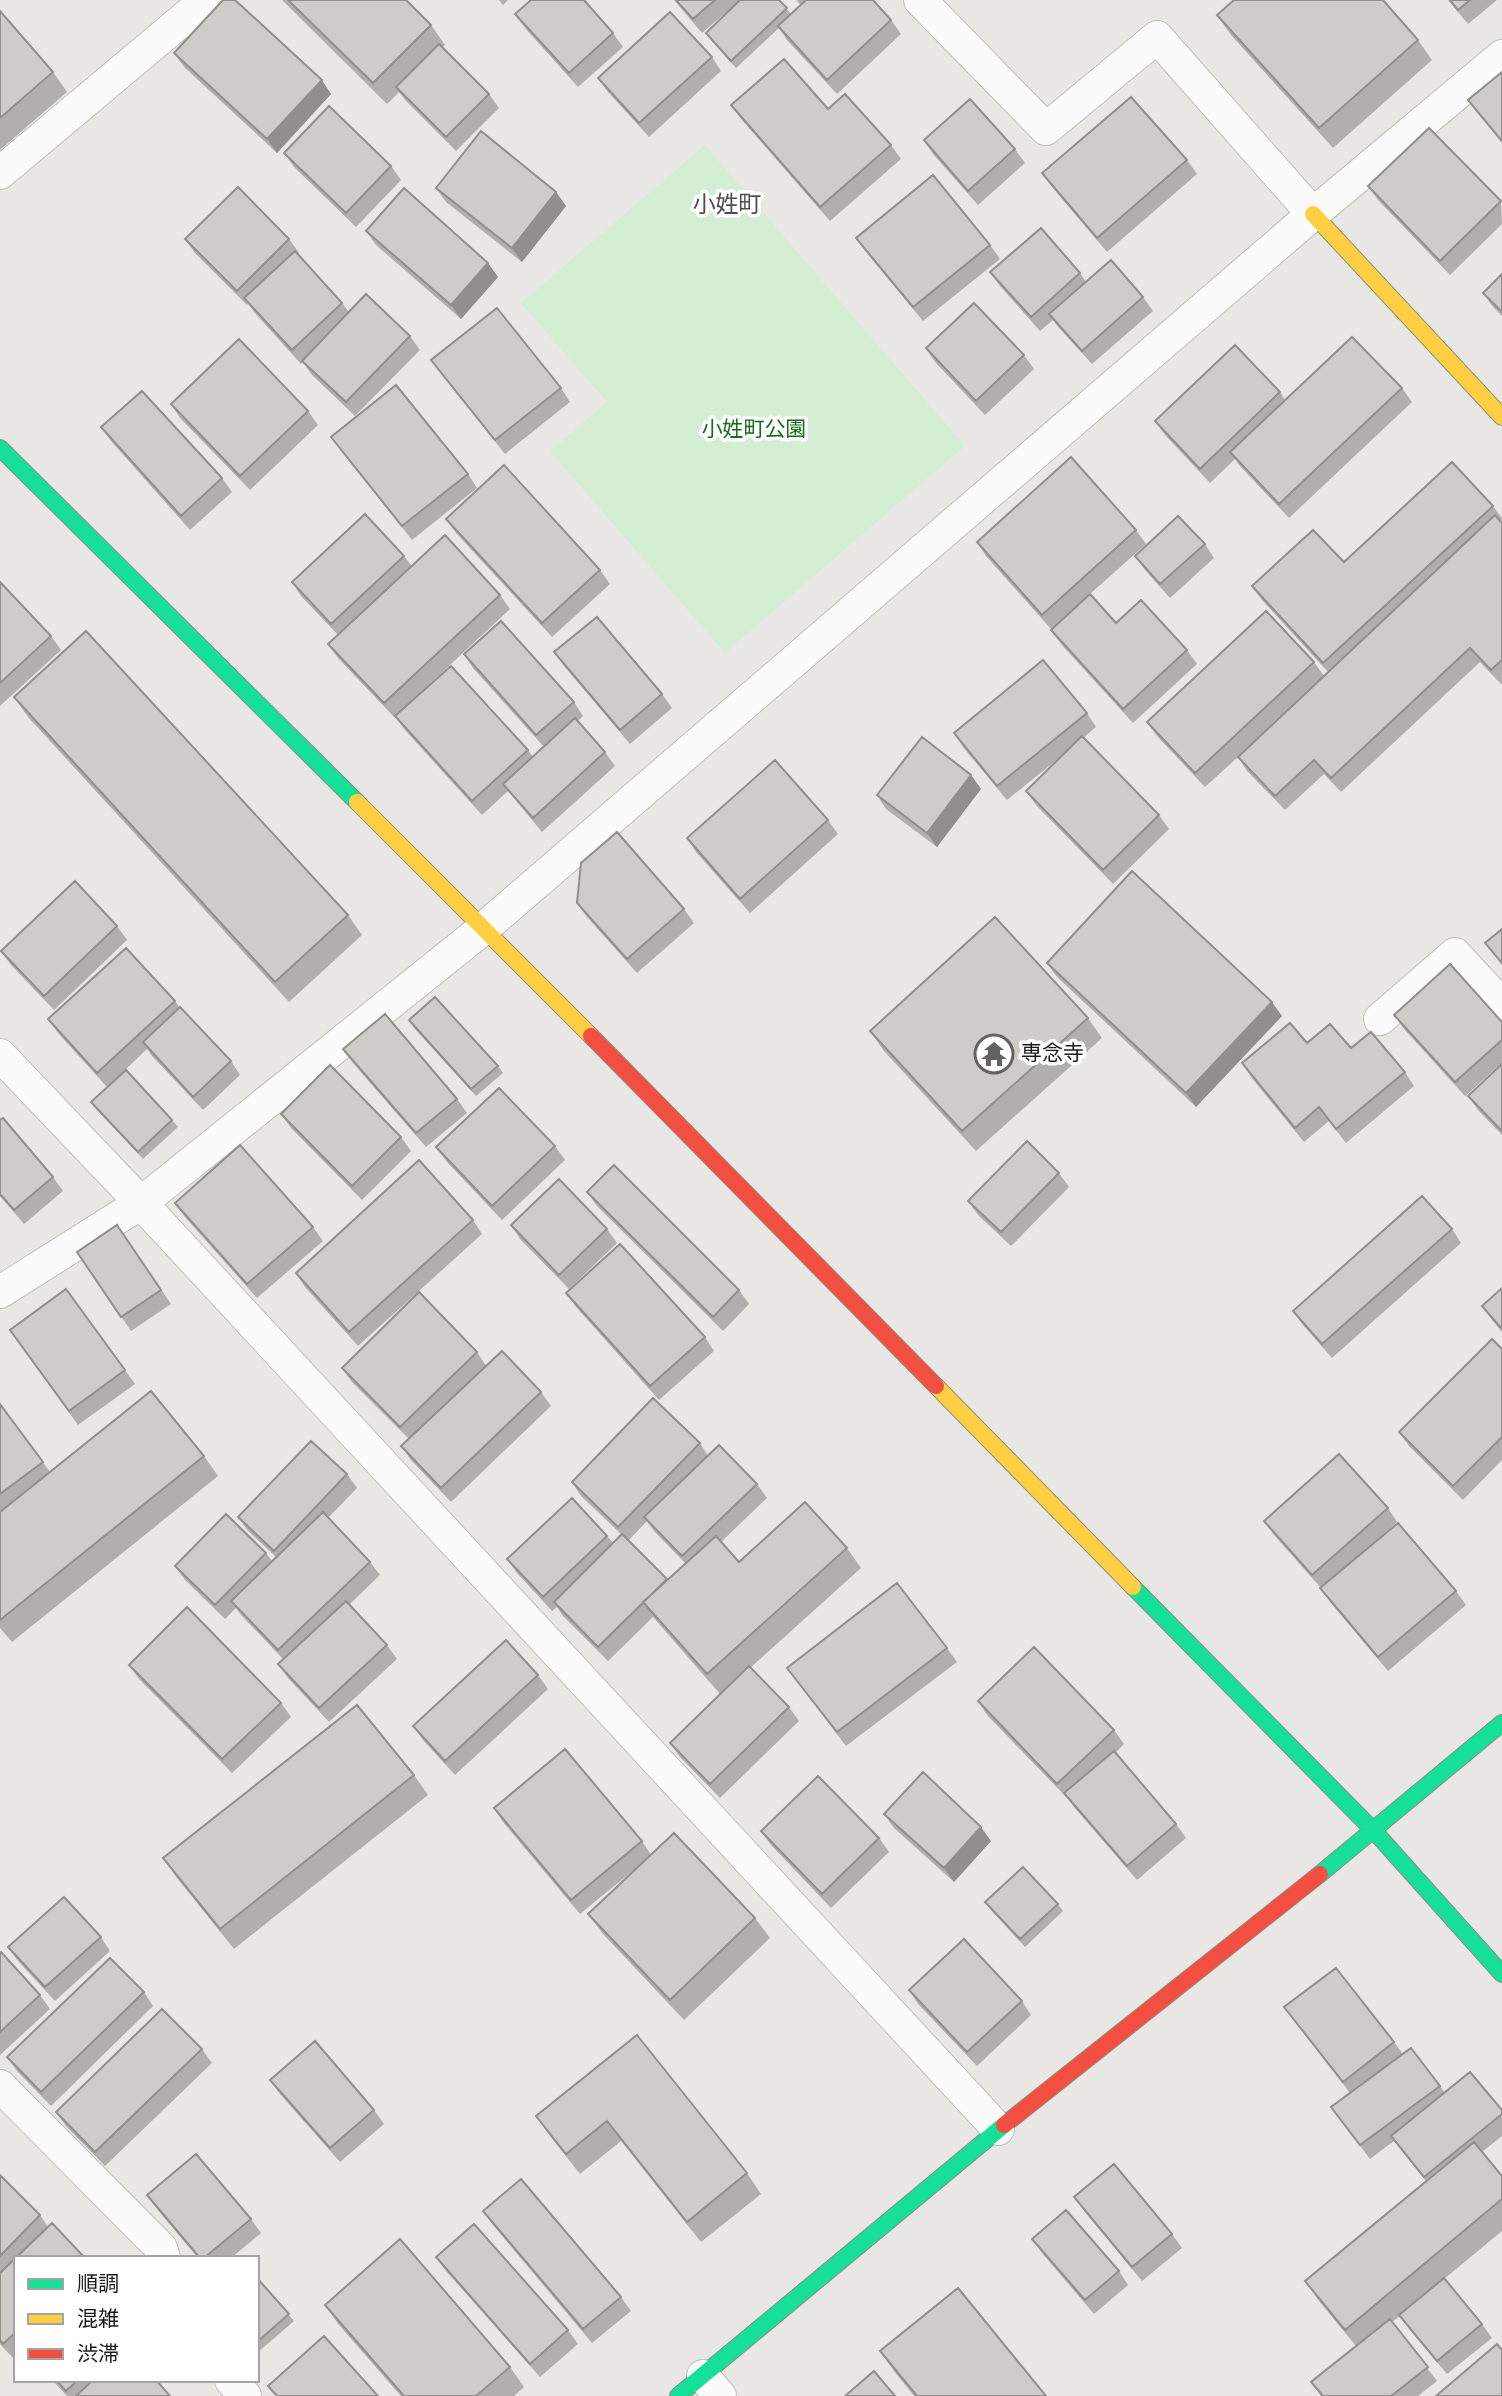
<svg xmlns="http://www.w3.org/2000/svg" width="1502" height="2396" viewBox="0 0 1502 2396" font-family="Overpass,'Noto Sans JP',sans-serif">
  <rect width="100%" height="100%" fill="#e9e7e4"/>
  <path fill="#d3eed3" d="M705 145 965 446 725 653 550 451 607 402 521 303Z"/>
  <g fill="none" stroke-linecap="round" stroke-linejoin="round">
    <defs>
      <path id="lane" d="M920 0 1046 129 1157 37 1313 214
        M0 173 206 0
        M1380 1019 1455 954 1502 1005
        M0 1055 141 1203 998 2129
        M0 1292 141 1203 484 928 1313 214 1502 56
        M0 2086 161 2248 164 2258
        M703 2376 720 2396
        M231 2380 245 2396"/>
      <path id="fast" d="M0 448 357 802
        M1133 1587 1374 1831 1502 1974
        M1320 1874 1502 1723
        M678 2396 1004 2125"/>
      <path id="slow" d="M1313 214 1502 417
        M357 802 591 1036
        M936 1386 1133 1587"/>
      <path id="jam" d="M591 1036 936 1386
        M1004 2125 1320 1874"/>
    </defs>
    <use href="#lane" stroke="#c0bfbe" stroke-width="34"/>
    <use href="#fast" stroke="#8f907e" stroke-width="18"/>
    <use href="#slow" stroke="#8f907e" stroke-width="18"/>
    <use href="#jam" stroke="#8f907e" stroke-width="18"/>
    <use href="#lane" stroke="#fcfbfb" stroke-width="32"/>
    <use href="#fast" stroke="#16e098" stroke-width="16"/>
    <use href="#slow" stroke="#ffcf43" stroke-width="16"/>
    <use href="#jam" stroke="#f24e42" stroke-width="16"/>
  </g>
  <path fill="#b1afad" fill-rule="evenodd" d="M282 0H406L431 25 445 45 442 48 489 94 499 108 456 151 406 101 399 92 387 104Z
    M499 0H508L503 5Z
    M674 0H779L791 14 801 5 796 0H873L891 20 901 34 837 94 787 40 779 28 736 68 711 40 706 33 738 2 702 33Z
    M1448 0H1497L1468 24Z
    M0 11 53 72 67 92 0 150Z
    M515 14 613 33 623 47 578 87 525 28Z
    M1217 15 1418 40 1432 60 1333 148 1231 35Z
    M174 53 331 94 277 153 184 67Z
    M712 57 721 71 649 137 608 92 598 78Z
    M1502 72V143L1478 114 1468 100Z
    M731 105 828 109 891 145 901 159 830 221 741 119Z
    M924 140 1015 149 1025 163 978 205 933 154Z
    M284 153 391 166 401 180 356 227 294 167Z
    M1187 160 1197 174 1107 252 1052 187 1042 173Z
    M1368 186 1501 201 1502 224 1450 275 1378 200Z
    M436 188 556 192 566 206 522 262 446 202Z
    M366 231 488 263 498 277 461 319 376 245Z
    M856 238 990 245 1000 259 923 321 866 252Z
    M185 239H289L299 253 298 254 342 303 349 312 410 336 420 350 355 416 312 375 303 362 301 364 254 312 248 303 247 305 195 253Z
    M990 272 1080 273 1086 282 1143 297 1153 311 1092 364 1059 328 1053 320 1040 331 1000 286Z
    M1502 274V316L1493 307 1483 293Z
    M926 348 1024 355 1034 369 985 415 935 362Z
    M431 360 561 388 570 402 505 454 441 374Z
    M1402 388 1412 402 1289 518 1240 466 1235 459 1210 483 1165 435 1155 421 1280 392 1285 400Z
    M171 404 308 411 318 425 250 490 180 418Z
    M101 427 222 478 232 492 190 530 111 441Z
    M331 437 468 474 477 488 412 540 341 451Z
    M1493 506 1502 518 1501 522 1502 523V684H1501L1480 662 1341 792 1324 774 1285 810 1247 771 1238 757 1205 787 1157 736 1147 722 1314 662 1324 676 1328 672 1262 600 1252 586 1344 562Z
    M446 519 600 570 610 584 552 637 456 533Z
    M1136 530 1146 544 1090 594 1116 623 1187 650 1197 664 1133 723 1061 644 1051 630 1083 600 1051 629 986 556 977 542Z
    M1205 544 1214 558 1170 598 1145 570 1135 556Z
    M404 556 412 566 500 595 510 609 394 717 338 658 328 644 338 635 301 596 292 582Z
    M0 582 51 636 61 650 0 706Z
    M554 652 662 694 672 708 630 744 564 666Z
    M464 654 574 702 583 716 578 721 605 752 615 766 542 832 508 791 482 815 405 730 395 716 528 750 533 757 544 747 473 668Z
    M14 697 348 915 362 935 289 1002 28 717Z
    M1087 713 1096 727 1083 738 1159 815 1169 829 1113 884 1036 805 1026 791 1064 754 1007 800 963 747 954 733Z
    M971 775 981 789 937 847 886 809 877 795Z
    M828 820 838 834 750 913 696 852 687 838Z
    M577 903 684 909 694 923 637 973 587 917Z
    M117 926 127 940 54 1010 11 965 1 951Z
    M1502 929V965L1485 943Z
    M1047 963 1282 1016 1196 1107 1057 977Z
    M175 1001 180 1008 231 1061 240 1075 203 1110 152 1056 147 1049 107 1087 58 1033 48 1019Z
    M1394 1015 1502 1022V1063L1465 1096 1404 1029Z
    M1088 1018 1102 1038 976 1151 884 1051 870 1031Z
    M409 1020 498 1066 503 1073 476 1096 414 1028Z
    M1307 1043 1351 1048 1405 1072 1414 1086 1346 1143 1329 1121 1304 1142 1251 1077 1242 1063Z
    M343 1049 457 1099 467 1113 426 1147 353 1063Z
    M1502 1064V1135L1478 1110 1468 1096Z
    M91 1102 172 1120 178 1127 143 1159 96 1109Z
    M281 1114 401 1137 411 1151 362 1200 291 1128Z
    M0 1120 53 1177 63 1191 24 1224 0 1196Z
    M555 1146 565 1160 502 1220 446 1161 436 1147Z
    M1059 1173 1069 1187 1011 1246 978 1215 968 1201Z
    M587 1192 739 1290 749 1304 723 1331 597 1206Z
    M175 1203 313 1227 323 1241 257 1298 185 1217Z
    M473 1220 482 1234 358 1346 305 1287 296 1273Z
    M117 1225 171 1304 131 1331 77 1252Z
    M511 1225 607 1229 617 1243 569 1289 520 1239Z
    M1452 1229 1461 1243 1332 1358 1303 1325 1293 1311Z
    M1502 1288V1332L1492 1320 1482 1306Z
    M66 1289 135 1384 78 1425 10 1330Z
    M566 1293 705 1337 714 1351 659 1400 576 1307Z
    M1502 1349V1460L1463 1500 1409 1446 1399 1432Z
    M477 1352 486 1366 541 1392 551 1406 451 1502 411 1460 401 1446 409 1439 352 1382 342 1368Z
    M0 1404 50 1472 204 1456 218 1476 12 1642 0 1628Z
    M700 1443 708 1456 757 1484 767 1498 721 1542 739 1562 847 1548 861 1568 750 1668 789 1707 799 1721 720 1798 680 1757 670 1743 720 1694 653 1617 608 1661 563 1616 557 1607 552 1611 517 1573 507 1559 607 1536 613 1543 621 1534 581 1496 572 1482ZM647 1521 654 1531 685 1563 668 1580 629 1540Z
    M347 1474 357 1488 328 1518 370 1562 380 1575 349 1605 387 1645 397 1659 329 1722 288 1678 278 1664 283 1659 241 1615 236 1608 225 1619 185 1580 175 1566 266 1553 272 1561 276 1557 248 1531 238 1517Z
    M1388 1508 1397 1522 1377 1540 1456 1591 1466 1605 1388 1671 1330 1602 1321 1588 1274 1535 1264 1521Z
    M947 1648 957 1662 846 1746 787 1668Z
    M129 1665 281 1703 291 1717 232 1773 139 1679Z
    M538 1675 548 1689 455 1775 423 1740 413 1726Z
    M978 1701 1114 1730 1124 1744 1115 1753 1176 1824 1186 1838 1137 1880 1074 1807 1068 1798H1067L987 1715Z
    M414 1775 428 1795 234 1949 177 1878 163 1858Z
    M494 1808 642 1841 651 1855 755 1918 770 1938 684 2020 603 1934 588 1914 647 1859 580 1914 503 1822Z
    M884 1814 991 1841 954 1882 894 1828Z
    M761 1831 879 1838 889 1852 831 1908 771 1845Z
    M985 1902 1058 1904 1063 1911 1025 1947 990 1909Z
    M101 1937 110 1951 55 2001 18 1961 8 1947Z
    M0 1953 40 1995 50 2009 0 2055Z
    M909 1990 1022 2001 1031 2015 977 2066 918 2004Z
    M144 1992 153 2006 51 2106 17 2071 7 2057Z
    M1284 2007 1394 2042 1403 2054 1440 2086 1445 2093 1502 2110V2136L1482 2152 1502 2176V2231L1444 2279 1482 2324 1492 2338 1447 2374 1409 2329 1400 2316 1392 2322 1437 2381 1418 2396H1321L1311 2382 1356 2346 1319 2301 1305 2281 1426 2181 1394 2141 1370 2159 1341 2121 1350 2093Z
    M637 2035 747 2173 761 2194 701 2242 621 2141 580 2174 550 2136 536 2116Z
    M202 2049 212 2063 105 2166 66 2126 56 2112Z
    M270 2080 374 2110 384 2124 340 2162 280 2094Z
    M0 2175 40 2215 48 2227 16 2258V2355L13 2358 0 2344Z
    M147 2195 251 2219 261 2233 231 2258H198L157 2209Z
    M1074 2197 1172 2234 1182 2248 1142 2281 1084 2211Z
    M483 2211 621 2297 631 2311 592 2343 493 2225Z
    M1032 2239 1119 2271 1128 2285 1094 2314 1042 2253Z
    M436 2257 568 2330 578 2344 540 2377 446 2271Z
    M257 2278 294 2321 257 2353Z
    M325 2305 510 2367 524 2387 514 2396H401L339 2325Z
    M880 2351 1046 2396H914L894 2371Z
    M52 2380H156L170 2396H67Z"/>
  <path fill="#908f8d" d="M322 80 331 94 277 153 267 139Z
    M556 192 566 206 522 262 512 248Z
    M488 263 498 277 461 319 451 305Z
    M971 775 981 789 937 847 927 833Z
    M1272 1002 1282 1016 1196 1107 1186 1093Z
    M981 1827 991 1841 954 1882 944 1868Z"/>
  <path fill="#ceccc9" stroke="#908f8d" stroke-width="2" d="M223 0H235L322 80 267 139 174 53Z
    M288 0H406L431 25 373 83Z
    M531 0H584L613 33 569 73 515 14Z
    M676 0H715L693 19Z
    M740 0H779L787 8 731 61 706 33Z
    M806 0H873L891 20 827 80 778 26Z
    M1234 0H1383L1418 40 1319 128 1217 15Z
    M1450 0H1470L1458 10Z
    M0 11 53 72 0 118Z
    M670 12 712 57 639 123 598 78Z
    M439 44 489 94 446 137 396 87Z
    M784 59 828 109 845 94 891 145 820 207 731 105Z
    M1502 72V141L1468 100Z
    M1131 97 1187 160 1097 238 1042 173Z
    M970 99 1015 149 968 191 924 140Z
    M329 106 391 166 346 213 284 153Z
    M1429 128 1501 201 1440 261 1368 186Z
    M481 131 556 192 512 248 436 188Z
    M933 175 990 245 913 307 856 238Z
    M238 187 289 239 237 291 185 239Z
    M404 188 488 263 451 305 366 231Z
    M1041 228 1080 273 1031 317 990 272Z
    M295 251 342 303 292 350 244 298Z
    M1111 260 1143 297 1082 351 1049 314Z
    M1502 274V312L1483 293Z
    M366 294 410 336 346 402 302 361Z
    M974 303 1024 355 976 401 926 348Z
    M497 308 561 388 495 440 431 360Z
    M1352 337 1402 388 1279 504 1230 452Z
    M239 339 308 411 240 476 171 404Z
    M1235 345 1280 392 1200 469 1155 421Z
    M396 385 468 474 402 526 331 437Z
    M142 391 222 478 181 516 101 427Z
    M1071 457 1136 530 1042 615 977 542Z
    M1452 462 1493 506 1323 663 1252 586 1313 530 1344 562Z
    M504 465 600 570 542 623 446 519Z
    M365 514 404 556 331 624 292 582Z
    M1495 515 1502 523V660L1491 670 1470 648 1331 778 1314 760 1275 796 1238 757Z
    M1178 516 1205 544 1160 584 1135 556Z
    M445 535 500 595 384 703 328 644Z
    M0 582 51 636 0 683Z
    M1090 594 1116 623 1141 600 1187 650 1123 709 1051 630Z
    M1266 611 1314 662 1195 773 1147 722Z
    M597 617 662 694 620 730 554 652Z
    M501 621 574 702 536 735 464 654Z
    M86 631 348 915 275 982 14 697Z
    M1043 660 1087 713 997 786 954 733Z
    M451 666 528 750 472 801 395 716Z
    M575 718 605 752 533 818 503 784Z
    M1082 736 1159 815 1103 870 1026 791Z
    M922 737 971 775 927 833 877 795Z
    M775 760 828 820 740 899 687 838Z
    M617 832 684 909 627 959 577 903 581 863Z
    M1132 871 1272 1002 1186 1093 1047 963Z
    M75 881 117 926 44 996 1 951Z
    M995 917 1088 1018 962 1131 870 1031Z
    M1502 929V963L1485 943Z
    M126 948 175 1001 97 1073 48 1019Z
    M1450 964 1502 1022V1040L1455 1082 1394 1015Z
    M435 997 498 1066 471 1089 409 1020Z
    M180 1007 231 1061 193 1097 143 1042Z
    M385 1014 457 1099 416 1133 343 1049Z
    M1290 1023 1307 1043 1330 1024 1351 1048 1371 1032 1405 1072 1336 1129 1319 1107 1295 1128 1242 1063Z
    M1502 1064V1131L1468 1096Z
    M330 1065 401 1137 352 1186 281 1114Z
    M126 1070 172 1120 138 1152 91 1102Z
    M499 1088 555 1146 492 1206 436 1147Z
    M3 1118 53 1177 14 1210 0 1194V1120Z
    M1027 1141 1059 1173 1001 1232 968 1201Z
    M240 1145 313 1227 247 1284 175 1203Z
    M419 1160 473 1220 349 1332 296 1273Z
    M614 1165 739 1290 713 1317 587 1192Z
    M559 1179 607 1229 559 1275 511 1225Z
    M1422 1196 1452 1229 1322 1344 1293 1311Z
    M117 1225 161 1290 121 1317 77 1252Z
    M620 1244 705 1337 650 1386 566 1293Z
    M1502 1288V1329L1482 1306Z
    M66 1289 125 1370 69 1411 10 1330Z
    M419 1292 477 1352 400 1427 342 1368Z
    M1492 1339 1502 1349V1437L1453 1486 1399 1432Z
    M502 1351 541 1392 441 1488 401 1446Z
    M151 1391 204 1456 0 1620V1512Z
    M653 1398 700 1443 618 1527 572 1482Z
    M0 1404 43 1462 0 1494Z
    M311 1441 347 1474 274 1551 238 1517Z
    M719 1445 757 1484 682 1556 644 1517Z
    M1339 1454 1388 1508 1312 1575 1264 1521Z
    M572 1498 607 1536 543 1597 507 1559Z
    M805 1502 847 1548 707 1674 643 1602 716 1536 739 1562Z
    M323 1512 370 1562 278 1650 231 1601Z
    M226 1514 266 1553 215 1605 175 1566Z
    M1398 1523 1456 1591 1378 1657 1320 1588Z
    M622 1534 667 1579 598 1647 554 1602Z
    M897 1583 947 1648 837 1732 787 1668Z
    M346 1601 387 1645 319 1708 278 1664Z
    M187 1607 281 1703 222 1759 129 1665Z
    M506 1640 538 1675 445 1761 413 1726Z
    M1034 1647 1114 1730 1057 1784 978 1701Z
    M749 1666 789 1707 710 1784 670 1743Z
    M357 1705 414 1775 220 1929 163 1858Z
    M565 1749 642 1841 571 1900 494 1808Z
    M1114 1751 1176 1824 1127 1866 1064 1793Z
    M923 1772 981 1827 944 1868 884 1814Z
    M818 1776 879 1838 822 1894 761 1831Z
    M674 1833 755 1918 670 2000 588 1914Z
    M1023 1867 1058 1904 1020 1939 985 1902Z
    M64 1897 101 1937 45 1987 8 1947Z
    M964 1939 1022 2001 967 2052 909 1990Z
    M1 1952 40 1995 0 2032V1953Z
    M110 1958 144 1992 41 2092 7 2057Z
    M1336 1968 1394 2042 1343 2082 1284 2007Z
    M162 2009 202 2049 95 2152 56 2112Z
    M637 2035 747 2173 687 2222 607 2121 566 2154 536 2116Z
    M315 2041 374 2110 330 2148 270 2080Z
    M1411 2048 1440 2086 1360 2145 1331 2107Z
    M1470 2072 1502 2110V2114L1424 2177 1391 2136Z
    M1474 2142 1502 2176V2199L1345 2330 1305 2281Z
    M196 2154 251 2219 204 2258H200L147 2195Z
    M1114 2164 1172 2234 1132 2267 1074 2197Z
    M0 2175 40 2215 0 2256Z
    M521 2179 621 2297 583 2329 483 2211Z
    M1066 2210 1119 2271 1085 2300 1032 2239Z
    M52 2223 85 2258H16V2332L3 2344 0 2340V2273Z
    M474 2224 568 2330 530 2364 436 2257Z
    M400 2239 510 2367 476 2396H404L325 2305Z
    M257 2278 289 2314 257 2342Z
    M1444 2278 1482 2324 1437 2361 1399 2315Z
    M958 2288 1046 2396H917L880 2351Z
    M1390 2319 1428 2367 1391 2396H1323L1311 2382Z
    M324 2336 378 2396H277L268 2386Z
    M1497 2344 1502 2350V2396H1436Z
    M874 2371 895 2396H845Z
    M56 2380H78L66 2391Z
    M93 2380H156L170 2396H76Z"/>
  <defs>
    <symbol id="temple-ring" viewBox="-11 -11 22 22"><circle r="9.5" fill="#fff" stroke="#636261" stroke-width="1.5"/><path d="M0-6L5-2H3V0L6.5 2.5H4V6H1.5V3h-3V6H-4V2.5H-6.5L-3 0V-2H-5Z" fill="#636261"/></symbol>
  </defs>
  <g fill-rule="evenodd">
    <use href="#temple-ring" x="972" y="1032" width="44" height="44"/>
  </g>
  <g text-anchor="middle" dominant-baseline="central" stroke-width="7" stroke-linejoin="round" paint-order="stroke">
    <g font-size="21" fill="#156d1c" stroke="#fff">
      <text x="754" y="430">小姓町公園</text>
    </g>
    <g font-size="21" fill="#1b1b1b" stroke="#fff" text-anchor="start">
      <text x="1021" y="1054">専念寺</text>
    </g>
    <g font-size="23" fill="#4e4e4e" stroke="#fff">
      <text x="727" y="206">小姓町</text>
    </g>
  </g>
  <rect x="14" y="2256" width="245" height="126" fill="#ffffff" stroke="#a4a4a4" stroke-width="2"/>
  <rect x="28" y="2279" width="35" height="10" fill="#16e098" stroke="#a4a4a4" stroke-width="2"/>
  <text x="77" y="2291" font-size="21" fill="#1b1b1b">順調</text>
  <rect x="28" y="2314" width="35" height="10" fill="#ffcf43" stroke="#a4a4a4" stroke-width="2"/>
  <text x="77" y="2326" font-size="21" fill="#1b1b1b">混雑</text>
  <rect x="28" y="2349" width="35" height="10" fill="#f24e42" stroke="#a4a4a4" stroke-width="2"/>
  <text x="77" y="2361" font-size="21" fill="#1b1b1b">渋滞</text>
</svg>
